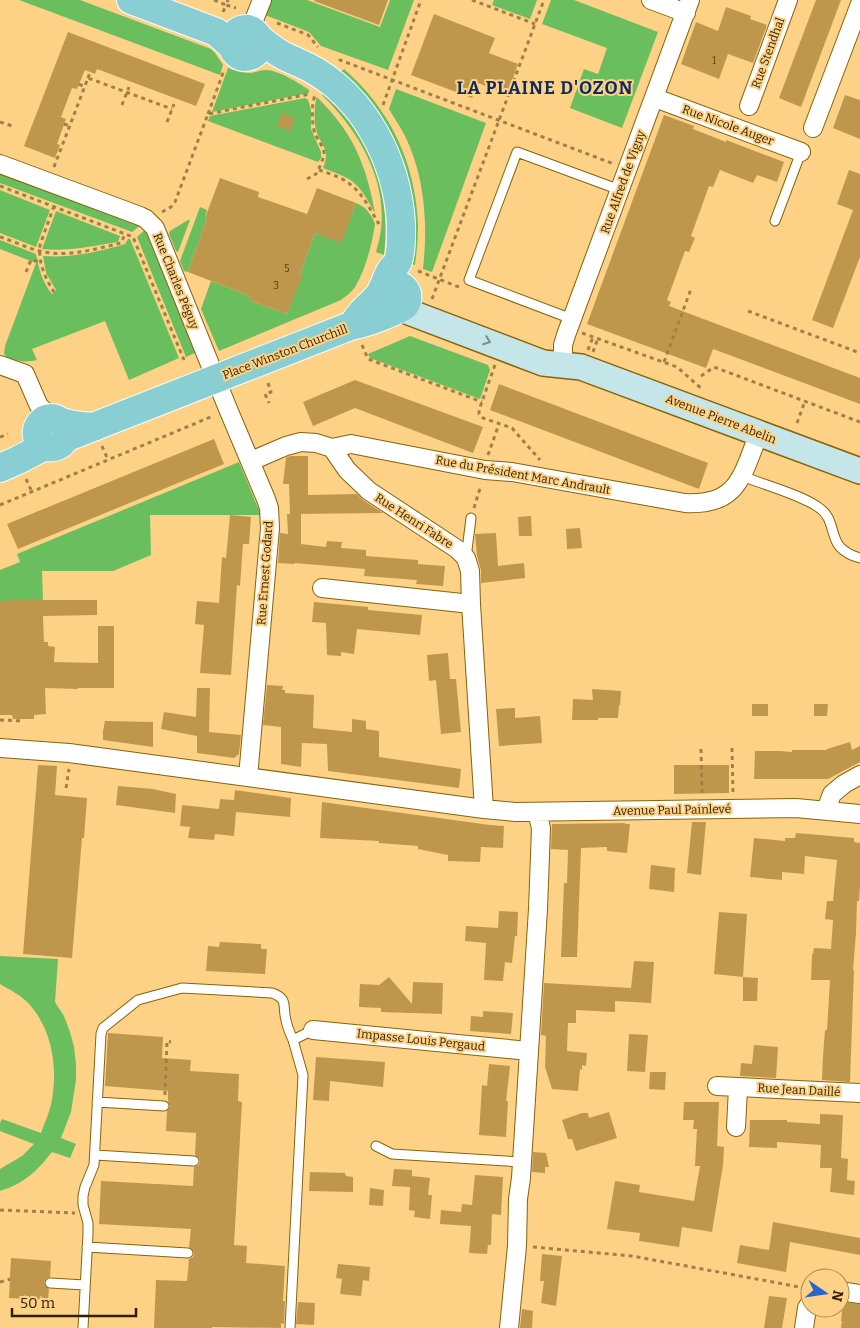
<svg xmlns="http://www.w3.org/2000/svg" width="860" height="1328" viewBox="0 0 860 1328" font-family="Bitter,serif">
  <rect width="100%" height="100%" fill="#fdd287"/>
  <path fill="#6abe5d" d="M19 0H80L211 49 215 53 223 65 220 75Z
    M271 0H307L380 27 390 0H414L388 70 321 46 309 32 265 15Z
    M494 0H537L530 19 492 5Z
    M551 0H574L658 32 622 128 570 108 584 69 598 74 607 48 542 24Z
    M228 68C235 71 243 73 251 73 256 72 261 70 266 70 278 70 299 83 309 90V93L212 112Z
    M344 69C390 109 415 162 418 223 418 237 417 251 415 265L411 264 402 163C389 125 371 98 341 72Z
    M396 89 486 123 432 272 423 269C428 224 425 177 405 136 400 126 394 118 389 109Z
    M324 93C330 99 337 105 343 111 378 150 390 204 384 255L376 252C378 245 380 237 381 229 387 178 357 129 322 95Z
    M317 97C323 104 330 110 335 117 358 144 369 178 375 213 369 203 363 190 353 182 345 176 333 172 323 168 331 148 321 147 316 130 314 122 314 104 317 97Z
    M305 98 308 100 311 110V129L321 152V158L318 162 208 121 210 116Z
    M0 170 141 225 132 232 0 183Z
    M0 190 50 210 36 247 0 233Z
    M356 203C365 206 372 215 375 224 372 244 366 269 355 287 352 292 346 296 341 300L219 351 201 309 211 281 250 296 249 300 287 314 302 275 300 274 315 233 341 242Z
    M200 207 207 210 205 217 207 218 188 272 184 271 180 261Z
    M56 211 120 236 118 242C92 246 68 252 42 249Z
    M188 220H190L178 252 176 251 169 234 170 231Z
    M145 230 197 352 186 357 137 237Z
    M128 239H130L179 358 129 380 105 321 32 349 37 360C24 363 17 361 6 357L4 353 5 346 36 263 0 249V240L36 254C39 269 42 282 52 294L56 290 46 273 43 256C72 258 97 252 125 244Z
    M410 336 488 365 490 370 480 399 370 358 368 354Z
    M239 462 261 515H150L151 555 113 571H42L43 601H0V570L20 562 17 554Z
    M0 956 58 959 55 1002 64 1016 70 1032 74 1047 76 1064V1080L71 1112 61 1138 76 1144 70 1158 52 1152C38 1170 24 1184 0 1191V1169L22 1156 34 1144 0 1131V1123L2 1119 41 1133C46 1120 52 1106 53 1092 57 1061 50 1027 29 1004 21 995 10 990 0 984Z"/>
  <path fill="#bf974c" d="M315 0H388L379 25 314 1Z
    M816 0H841L801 107 779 98Z
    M726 7 751 16 750 19 767 25 753 63 728 54 719 79 681 64 696 22 718 31Z
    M434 14 495 38 489 53 518 64 507 94 478 83 472 98 411 75Z
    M68 32 205 84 196 106 97 69 95 74 85 70 77 89 72 88 61 117 66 119 57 144 60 145 55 158 24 146Z
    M845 95 860 100V139L833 128Z
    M282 113 295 118 290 131 277 126Z
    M664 115 694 126 693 129 726 142V140L784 162 777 182 757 175 753 183 720 170 713 187 709 186 691 236 695 238 689 252 685 251 667 300 671 302 669 306 860 378V404L713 349 706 368 587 324Z
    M849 170 860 174V257L833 328 812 320 853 210 837 204Z
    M220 178 259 192 258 197 307 214 317 188 356 203 341 243 315 233 300 274 303 275 287 314 249 300 250 296 188 272 207 218H205Z
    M355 380 483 427 473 453 355 408 313 426 303 402Z
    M499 384 708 463 699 489 490 410Z
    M214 439 224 464 18 549 7 524Z
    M290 456H308V495L357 494 363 500 383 513 296 514H301V544L326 547 327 541 342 542 341 548 366 550V556L418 560V564L445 566 443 586 416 584 417 580 364 576 365 569 295 563 294 564 278 563 280 533 288 534 287 514H290L289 484H283L286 458Z
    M230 515 251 517 249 544H243L240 586 237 585 231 675 200 673 204 625 195 624 197 601 219 603 222 557 226 558Z
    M531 516 532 536H519L518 517Z
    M580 528 582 548 567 549 566 529Z
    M496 533 498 566 524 563 525 578 481 583V570L477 556 475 534Z
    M24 600H97V615L43 616 44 642H48V646L55 647 54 662 98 663V626H114V688H78V689L45 688 46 714 34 715V719H13L12 715H0V601Z
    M314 602 368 607V610L422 615 420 635 357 629 354 654 341 652V656L327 655 326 623 312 622Z
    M448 653 450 679H456L461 732 441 734 436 680 429 681 427 655Z
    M267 685 283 686 282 690H285V693L314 695 313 728 352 732V719L366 721V729L379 731V757L461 769 459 788 328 771 327 744 302 743 301 767 281 764V727L263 725Z
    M197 688H210L209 732 241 735 239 754 234 758 197 753V736L161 729 164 712 196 717Z
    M592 689 621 691 620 706 619 705 618 718H598V720H572L573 699 593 700Z
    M752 704H768V716H752Z
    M814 704H828L827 716H814Z
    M515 708V718L540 716 542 743 499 746 496 709Z
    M105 721 153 722V747L103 740V731Z
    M850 742 852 750 860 746V762L828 779H754L755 751H780L792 752V750H827V749Z
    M38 765 57 766 55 795 87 798 84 838H82L72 958 23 954Z
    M674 765H729V793L674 794Z
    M118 786 153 789 176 794 175 813 116 805Z
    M235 790 291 798 290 817 236 812 234 836 215 834 214 840 188 838 190 827 180 826 182 805 219 809 220 799 234 800Z
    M322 802 490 825 504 826 503 848 481 847 480 862 448 861V855L418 849V846L379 843V841L320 838Z
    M692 822H706L701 875 687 873Z
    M625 823V824H630L627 853 607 851V847L581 848 577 957H561L564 883H567L568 850 551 849 552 824Z
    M796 833 854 838V842L860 843V886L859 901H857L856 933 853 970H854L850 1082 822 1080 823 1056 825 1030H827L830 980H811L812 954H813L814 948 831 949 833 920 825 919 827 901H833L837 860 805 856 804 874 782 872V880L750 877 754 838 785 841V838H795Z
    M651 865 675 868 674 892 649 889Z
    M499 911 518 912 517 936H515L512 963 505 962 503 981 484 980 486 943 465 941 466 926 498 928Z
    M719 912 747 914 743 977 714 974Z
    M220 942 261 944V949H267L265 974 206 971 208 946 219 947Z
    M634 961 654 962 651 1003 615 1001V1012L576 1010V1023H568L567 1051 587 1053 586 1066 582 1065V1070L580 1069 578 1091 552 1089 545 1067 546 1036 541 1035 544 983 631 988Z
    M389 977 412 1004 413 982 443 983 442 1014 381 1012V1008L359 1007 360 984 379 985Z
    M743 977 758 978 757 1001H743Z
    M483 1011 513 1013 511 1034 470 1031 471 1016 483 1017Z
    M108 1033 163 1037 162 1058 191 1060 190 1071 239 1074 238 1101 242 1102 234 1245 247 1246 246 1263 285 1266 283 1301H285L284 1324 281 1323V1328L212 1327V1328H154L156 1280 187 1281 189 1259 193 1257 194 1254 193 1250 189 1247 191 1229 99 1224 101 1181 193 1186 194 1167 199 1165 200 1161 199 1158 195 1155 196 1133 166 1131 167 1111 170 1107 168 1101V1091L105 1086Z
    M629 1034 648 1035 645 1072 627 1071Z
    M754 1045 778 1047 776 1078 740 1076 741 1063 752 1064Z
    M316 1057 385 1062 383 1087 330 1081 329 1101 313 1100Z
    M489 1064 510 1066 506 1101H508L506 1137 479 1135 482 1085 487 1086Z
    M650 1072H666L665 1090 649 1089Z
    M684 1102H719L717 1146 724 1147 723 1165 712 1232 682 1227 679 1247 639 1241 640 1233 607 1229 615 1181 640 1185 639 1192 694 1201 700 1166H695L697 1129H693L694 1120H683Z
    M609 1112 617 1138 576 1151 572 1139H568L562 1120 582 1113H588L589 1118Z
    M820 1114 843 1115 841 1158 848 1159 847 1180 855 1181 854 1195 830 1192 832 1168H820L821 1145 777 1142V1148L749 1147 750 1120H787V1122L820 1124Z
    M533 1152 546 1153 549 1167H545V1173L532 1172Z
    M394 1169 412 1170V1176L430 1178 428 1195H432L430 1219 414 1217 415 1211 409 1210 410 1187 392 1186Z
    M310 1172 345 1173 346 1176 353 1177V1192L309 1191Z
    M475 1175 503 1177 501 1215 492 1214 491 1245H488L487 1254 469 1253 471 1226 440 1224 441 1210 461 1212 462 1204 472 1205Z
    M370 1188 384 1190 383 1206 369 1205Z
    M773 1222 860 1238V1255L790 1242 786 1272 737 1263 740 1245 769 1250Z
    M542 1254 562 1256 556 1306 541 1303 544 1281H540Z
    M11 1258 51 1261 50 1277 47 1278 44 1282 45 1286 49 1289 48 1300 9 1298Z
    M338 1264 370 1267 369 1281 363 1280 361 1296 340 1294 342 1279 336 1278Z
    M769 1296 787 1298 782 1328H764Z
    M298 1302 315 1303 314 1325 296 1324Z
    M843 1302 860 1304V1328H841L842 1321H841Z
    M522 1309 533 1311 532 1328H520Z"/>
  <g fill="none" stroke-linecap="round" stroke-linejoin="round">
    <defs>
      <path id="lane" d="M775 221 801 152
        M572 319 469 280 517 152 620 190
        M742 476C764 485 799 494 818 507 835 518 830 536 840 547 846 553 852 556 860 558
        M466 558 471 518
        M97 1102 164 1106
        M376 1146 392 1154 522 1162
        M95 1155 194 1161
        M87 1247 188 1253
        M50 1283 85 1285
        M83 1328 88 1234V1223L83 1205V1196L85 1187 94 1165 101 1034 103 1028 138 1000 182 988 272 993C289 999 282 1006 286 1020 287 1027 290 1033 293 1040
        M290 1328 303 1075 293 1040 313 1030"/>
      <path id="street" d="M651 0 686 13
        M250 30 262 0
        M655 98 801 152
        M749 106 788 0
        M813 128 860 4
        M0 164 140 216 146 219 155 228 228 409 266 499 269 508 270 528 248 777
        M559 364 563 352V345L566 335 690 0
        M0 365 25 374 39 406 53 418
        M332 448 347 470 369 491 457 549 466 558 470 571 471 604 484 809
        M251 461 286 446 301 442 316 443 332 448 351 444 485 470 512 472 685 503C739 506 742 475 759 433
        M322 588 471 604
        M0 748 69 753 484 809 515 812 796 808 860 814
        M826 810 832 794 844 784 860 775
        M313 1030 529 1051
        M717 1086 860 1093
        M736 1127 738 1088
        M840 1291 860 1294
        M509 1328 517 1246 518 1199 521 1178 538 909 541 828 537 812
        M804 1328 807 1308 810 1303"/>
      <path id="secondary" d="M401 309 543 363 581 367 860 471"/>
      <path id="primary" d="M131 0 216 32 232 46
        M259 39C262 59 236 64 232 45 230 36 239 28 248 29 256 31 257 37 262 41 269 46 276 52 284 56 292 60 300 63 308 67 365 97 397 161 401 223 401 235 402 250 398 261 397 265 394 266 391 270 386 278 384 289 378 296 369 307 360 311 353 325
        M63 424C75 446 43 457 37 437 35 427 42 418 52 418 56 418 59 421 62 422 72 426 84 426 94 427
        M65 438 353 325C361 325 401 310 405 305 414 290 396 278 383 287
        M0 468 18 460 45 446"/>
    </defs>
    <use href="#lane" stroke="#89630a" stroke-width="11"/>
    <use href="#street" stroke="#89630a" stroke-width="20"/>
    <use href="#secondary" stroke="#89630a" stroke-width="28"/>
    <use href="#primary" stroke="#fff" stroke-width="30"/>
    <path stroke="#9f8049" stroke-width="3" stroke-dasharray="4 4" stroke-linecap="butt" d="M214 0 226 5 228 0
      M472 0 535 24
      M223 12 226 5 236 8
      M277 23 308 35 318 47
      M339 61 340 60 614 164
      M88 78 90 72
      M79 84 85 87
      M122 105 129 87
      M383 105 421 0
      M208 114 224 70
      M0 122 15 127
      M167 122 174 104
      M64 124 70 126
      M54 167 88 78 172 109
      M319 170C330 174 342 177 351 185 363 194 371 211 379 224
      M307 179 316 174C319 168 324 159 324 152 323 146 318 140 315 134 312 126 311 103 315 96
      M0 186 133 237 184 360
      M54 206 40 245C38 262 45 278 54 292
      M162 212 171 207 175 202 208 114 310 94
      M0 237C13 241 27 248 40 251 67 258 95 249 121 243L125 234
      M418 271 459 287
      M26 272 31 260 36 261H41
      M432 299 544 0
      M748 311 860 353
      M582 333 677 367 702 389
      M362 345 368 359 482 402
      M588 350 593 337
      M593 352 598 338
      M664 362 691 289
      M495 365 479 410V414L483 418 512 428 540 460
      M701 376 714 367 860 422
      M268 383 271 392 265 394 269 403
      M797 423 805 401
      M0 437 8 434
      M102 446 108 460
      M488 455 499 424
      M26 479 32 492
      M0 505 213 416
      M474 508 481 485
      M0 720 24 721
      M732 748 733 793
      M701 749 702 793
      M66 788 69 769
      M165 1095 167 1041 171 1042
      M0 1210 75 1213
      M533 1247 632 1256 805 1288
      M0 1282 10 1279"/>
    <use href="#lane" stroke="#fff" stroke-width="9"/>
    <use href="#street" stroke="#fff" stroke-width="18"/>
    <use href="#secondary" stroke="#c4e6e8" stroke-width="25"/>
    <use href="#primary" stroke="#89ced2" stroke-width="28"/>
  </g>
  <defs><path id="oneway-chevron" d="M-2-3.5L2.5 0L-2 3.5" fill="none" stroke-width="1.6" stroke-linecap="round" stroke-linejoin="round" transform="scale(1.25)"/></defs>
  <use stroke="#818c80" href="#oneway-chevron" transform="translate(487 341) rotate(21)"/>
  <g text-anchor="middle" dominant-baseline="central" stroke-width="4" stroke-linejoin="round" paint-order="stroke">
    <g font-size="10" fill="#533d13">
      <text x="714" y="61">1</text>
      <text x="287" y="269">5</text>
      <text x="276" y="286">3</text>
    </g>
    <g font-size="12" fill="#2f1f00" stroke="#fdd287">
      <text transform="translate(768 53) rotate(-70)">Rue Stendhal</text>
      <text transform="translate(728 125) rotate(20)">Rue Nicole Auger</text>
      <text transform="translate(623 182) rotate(-70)">Rue Alfred de Vigny</text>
      <text transform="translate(176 281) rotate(68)">Rue Charles Péguy</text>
      <text transform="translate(285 352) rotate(-21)">Place Winston Churchill</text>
      <text transform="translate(721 419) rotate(21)">Avenue Pierre Abelin</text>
      <text transform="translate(523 475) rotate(10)">Rue du Président Marc Andrault</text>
      <text transform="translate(414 521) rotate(33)">Rue Henri Fabre</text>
      <text transform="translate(265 573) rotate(-86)">Rue Ernest Godard</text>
      <text transform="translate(672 810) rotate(-1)">Avenue Paul Painlevé</text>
      <text transform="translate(421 1040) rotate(6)">Impasse Louis Pergaud</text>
      <text transform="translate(799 1090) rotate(3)">Rue Jean Daillé</text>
    </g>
    <g font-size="18" font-weight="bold" letter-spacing="1" fill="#0e2b5f" stroke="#fdd287">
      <text x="545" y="88">LA PLAINE D'OZON</text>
    </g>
  </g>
  <g transform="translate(825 1293) rotate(103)"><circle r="24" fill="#fdd287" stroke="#ab8a51"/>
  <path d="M0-4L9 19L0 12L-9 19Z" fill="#2864d1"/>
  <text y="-8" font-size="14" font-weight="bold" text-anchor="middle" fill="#2f1f00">N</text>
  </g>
  <path d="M12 1308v8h124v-8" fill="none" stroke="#2f1f00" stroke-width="2.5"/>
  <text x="20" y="1308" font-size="15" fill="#2f1f00" stroke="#fdd287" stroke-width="4" paint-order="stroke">50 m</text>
</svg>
